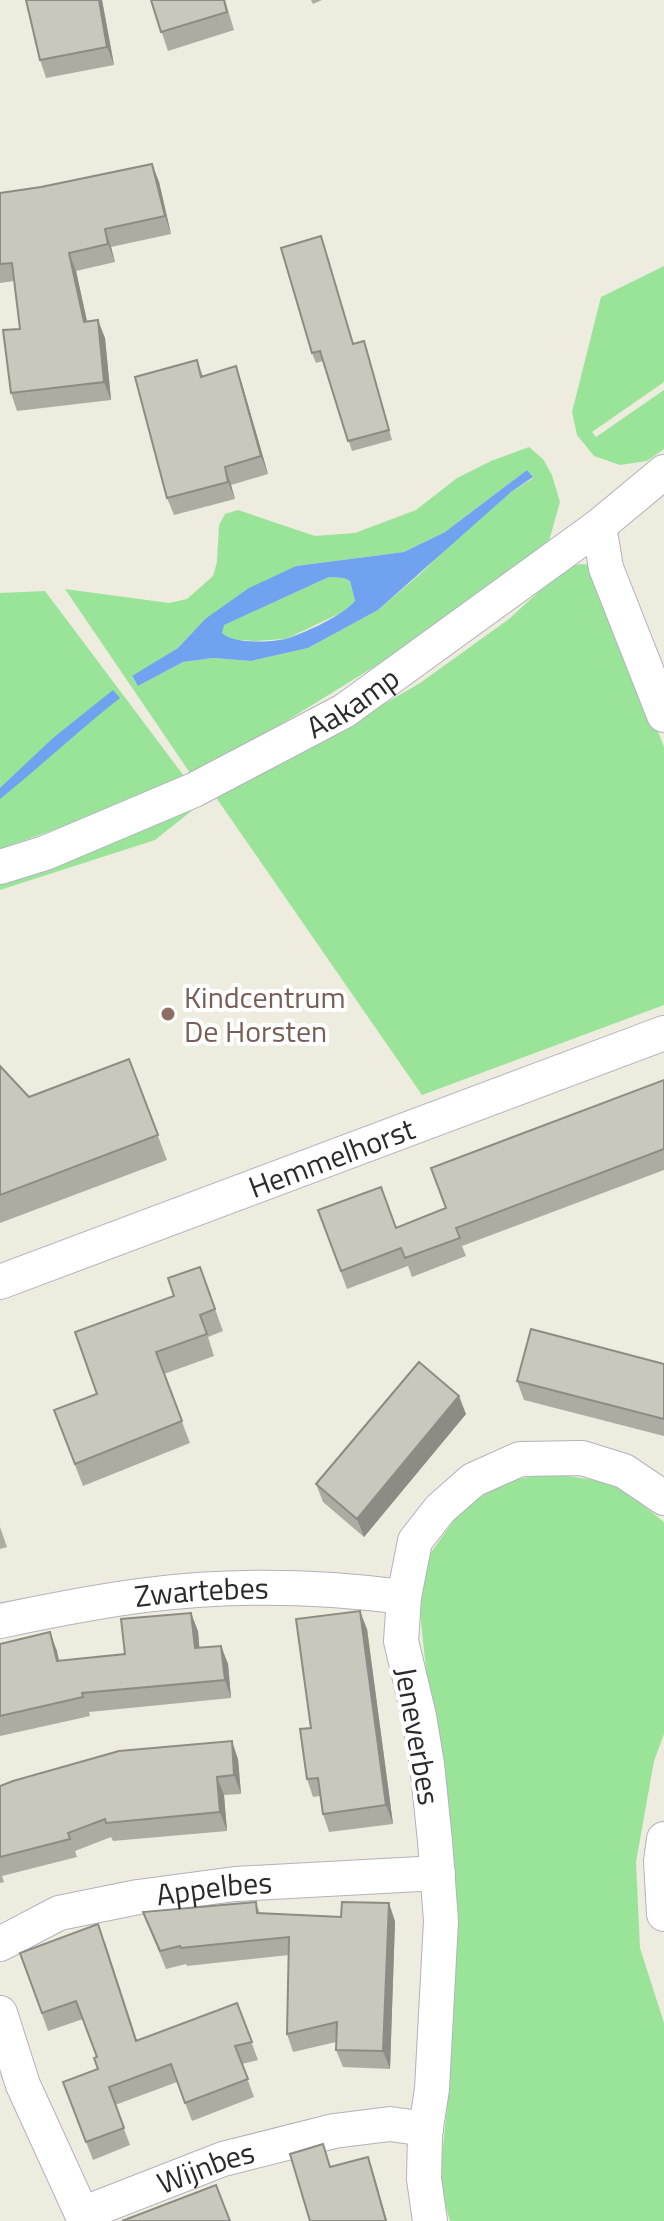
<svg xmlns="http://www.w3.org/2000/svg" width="664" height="2221" viewBox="0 0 664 2221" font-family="'Titillium Web',sans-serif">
  <rect width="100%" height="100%" fill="#edecde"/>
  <path fill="#9ae49a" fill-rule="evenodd" d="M664 266V382L592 432 596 437 664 390V449L647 461 620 465 594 456 577 435 572 412 601 297Z
    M529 447 543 459 552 475 560 502 549 541 447 622 231 755 190 773 65 589 169 603 187 599 213 576 217 562 219 525 225 514 238 510 315 536 355 533 416 510 457 478 491 461ZM527 470 533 478 511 492 460 536 420 574 378 610 308 648 251 661 213 658 183 662 138 686 132 677 178 648 205 619 296 566 404 552 445 532Z
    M581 564 591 565 598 575 664 747V1005L422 1095 215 796 281 764 420 683 509 619 566 567Z
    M329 577 344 578 350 581 355 601 347 610 286 639 254 641 228 639 222 633 223 625Z
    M45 591 184 776 82 820 0 849V593Z
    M199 805 155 840 0 890V883Z
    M554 1474 615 1483 664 1522V1734L654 1761 636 1862 640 1948 664 2023V2221H450L439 2183 447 2108 454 1931 418 1594 427 1558 462 1509 507 1480Z"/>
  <path fill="#71a2ef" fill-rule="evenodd" d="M527 470 533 477 511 492 378 610 308 648 251 661 213 658 183 662 138 686 132 676 178 648 205 619 249 588 296 566 404 552 445 532ZM329 577 344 578 350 581 355 601C342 616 308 631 289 638 274 643 232 644 222 633L224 625Z
    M113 690 120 698C79 730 41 766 0 799V788L53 738Z"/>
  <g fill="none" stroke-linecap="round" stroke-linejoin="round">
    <defs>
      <g id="minor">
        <path d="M599 526 606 568 664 715"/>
        <path id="s1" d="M0 867 45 853 194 790 344 711 599 526 664 472"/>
        <path id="s2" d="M0 1282 664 1033"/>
        <path id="s3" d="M0 1621C48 1611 97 1601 146 1595 232 1584 319 1586 404 1597"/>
        <path d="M664 1839 661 1861 664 1914"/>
        <path id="s4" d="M0 1944 59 1913 138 1897 235 1884 438 1873"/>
        <path id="s5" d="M0 2013 23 2085 82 2214 223 2159 334 2131 390 2124 426 2129"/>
        <path d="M430 2221 424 2179 425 2134 432 2089 441 1921 435 1841 427 1764 419 1716 401 1641 404 1597 415 1541 440 1509 473 1480 520 1459 582 1458 624 1471 664 1498"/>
      </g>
    </defs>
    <use href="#minor" stroke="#b3b1bf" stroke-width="36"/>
    <use href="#minor" stroke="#fff" stroke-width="34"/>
  </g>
  <path fill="#adaca3" d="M26 0H102L114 65 46 78 40 60Z
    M151 0H225L234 30 168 51Z
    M311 0H322L313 4Z
    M152 164 159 182 171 234 111 247 115 262 76 271 87 321 105 338 111 400 17 411 11 393 20 329 14 281 0 283V193L41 187Z
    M354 343 367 350 392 440 352 451 323 361 316 363 312 353Z
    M197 360 203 376 236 366 242 384 268 474 231 485 235 499 174 515 167 498Z
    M129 1059 167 1160 0 1223V1066L29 1097Z
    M664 1080V1170L462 1246 466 1256 412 1277 408 1266 347 1289 318 1210 396 1228 446 1208Z
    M200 1267 223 1331 208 1337 214 1356 164 1374 190 1443 83 1486 54 1410 97 1394 174 1296Z
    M664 1364V1436L524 1400 517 1381Z
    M466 1414 364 1537 323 1502 316 1484Z
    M0 1527 7 1547 0 1549Z
    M367 1629 393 1824 329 1832 323 1814 320 1796 313 1797 307 1779 311 1728Z
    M198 1631 199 1648 221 1646 228 1664 231 1698 89 1712 90 1716 0 1736V1644L50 1632 59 1661 125 1654Z
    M238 1759 241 1794 224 1795 227 1831 113 1841 111 1837 75 1851 77 1857 2 1876 4 1882 0 1883V1786Z
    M256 1902 260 1914 395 1921 390 2069 343 2067 336 2050V2042L293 2052 287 2034 289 1955 187 1966 186 1964 166 1969 143 1912Z
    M105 1942 137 2040 237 2003 258 2060 242 2064 254 2097 192 2121 177 2082 115 2105 130 2145 93 2160 63 2082 98 2069 97 2057 83 2019 48 2031 20 1953Z"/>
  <path fill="#8d8c84" d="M99 0H102L114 65 107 47Z
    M152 164 159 182 171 234 165 216Z
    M105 229 111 247 115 262 108 244Z
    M69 253 76 271 91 340 84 322Z
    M98 320 105 338 111 400 104 382Z
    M236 366 242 384 268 474 261 456Z
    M225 467 231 485 235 499 228 482Z
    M459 1396 466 1414 364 1537 357 1519Z
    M360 1611 367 1629 393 1824 386 1805Z
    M191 1613 198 1631 201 1666 195 1648Z
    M50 1632 57 1651 63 1679 57 1661Z
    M221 1646 228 1664 231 1698 225 1680Z
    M232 1741 238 1759 241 1794 234 1775Z
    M217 1777 224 1795 227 1831 220 1812Z
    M389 1903 395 1921 390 2069 383 2051Z
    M368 2157 374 2175 387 2221H386Z"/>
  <path fill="#c9c8bd" stroke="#8d8c84" stroke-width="2" d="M26 0H99L107 47 40 60Z
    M151 0H224L227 12 161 32Z
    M152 164 165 216 105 229 108 244 69 253 84 322 98 320 104 382 11 393 3 330 20 329 12 263 0 264V193L41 187Z
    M321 236 353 344 364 341 389 430 348 441 320 351 312 353 281 248Z
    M197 360 201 377 236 366 261 456 225 467 228 482 167 498 135 377Z
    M129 1059 158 1135 0 1195V1066L29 1097Z
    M664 1080V1149L456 1228 460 1238 405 1258 401 1248 341 1271 318 1210 381 1187 396 1228 446 1208 431 1168Z
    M200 1267 215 1309 200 1315 207 1334 156 1352 182 1421 75 1464 54 1410 97 1394 75 1332 174 1296 168 1278Z
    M531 1329 664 1364V1419L517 1381Z
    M419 1362 459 1396 357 1519 316 1484Z
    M360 1611 386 1805 323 1814 318 1778 307 1779 300 1729 311 1728 296 1619Z
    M191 1613 195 1648 221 1646 225 1680 82 1693 83 1697 0 1716V1644L50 1632 57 1661 125 1654 121 1619Z
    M232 1741 234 1775 217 1777 220 1812 106 1823 105 1819 68 1833 70 1839 0 1857V1786L13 1781 119 1751Z
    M256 1902 257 1913 341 1917 342 1902 389 1903 383 2051 336 2050 337 2022 287 2034 289 1937 181 1948 180 1946 160 1951 143 1912Z
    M98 1924 136 2041 237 2003 252 2042 235 2046 248 2079 185 2103 171 2064 109 2087 124 2128 86 2142 63 2082 98 2069 94 2058 97 2057 76 2001 42 2013 20 1953Z
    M323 2144 330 2167 368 2157 386 2221H310L290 2154Z
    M216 2185 230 2221H122Z"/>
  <circle fill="#8d6e63" stroke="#fff" stroke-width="3" cx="168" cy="1014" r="8"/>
  <g text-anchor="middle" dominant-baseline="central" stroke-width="8" stroke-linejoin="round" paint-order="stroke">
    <g font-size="30" fill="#2b2b2b" stroke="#fff">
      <text stroke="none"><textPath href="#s1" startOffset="390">Aakamp</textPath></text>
      <text stroke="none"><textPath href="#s2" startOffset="354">Hemmelhorst</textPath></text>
      <text stroke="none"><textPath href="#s3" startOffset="204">Zwartebes</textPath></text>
      <text transform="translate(418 1736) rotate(80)">Jeneverbes</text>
      <text stroke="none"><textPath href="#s4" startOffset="224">Appelbes</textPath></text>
      <text stroke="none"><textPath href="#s5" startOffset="350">Wijnbes</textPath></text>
    </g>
    <g font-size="30" fill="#785e54" stroke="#fff" text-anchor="start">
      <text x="184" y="997">Kindcentrum<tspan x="184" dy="34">De Horsten</tspan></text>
    </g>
  </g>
</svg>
